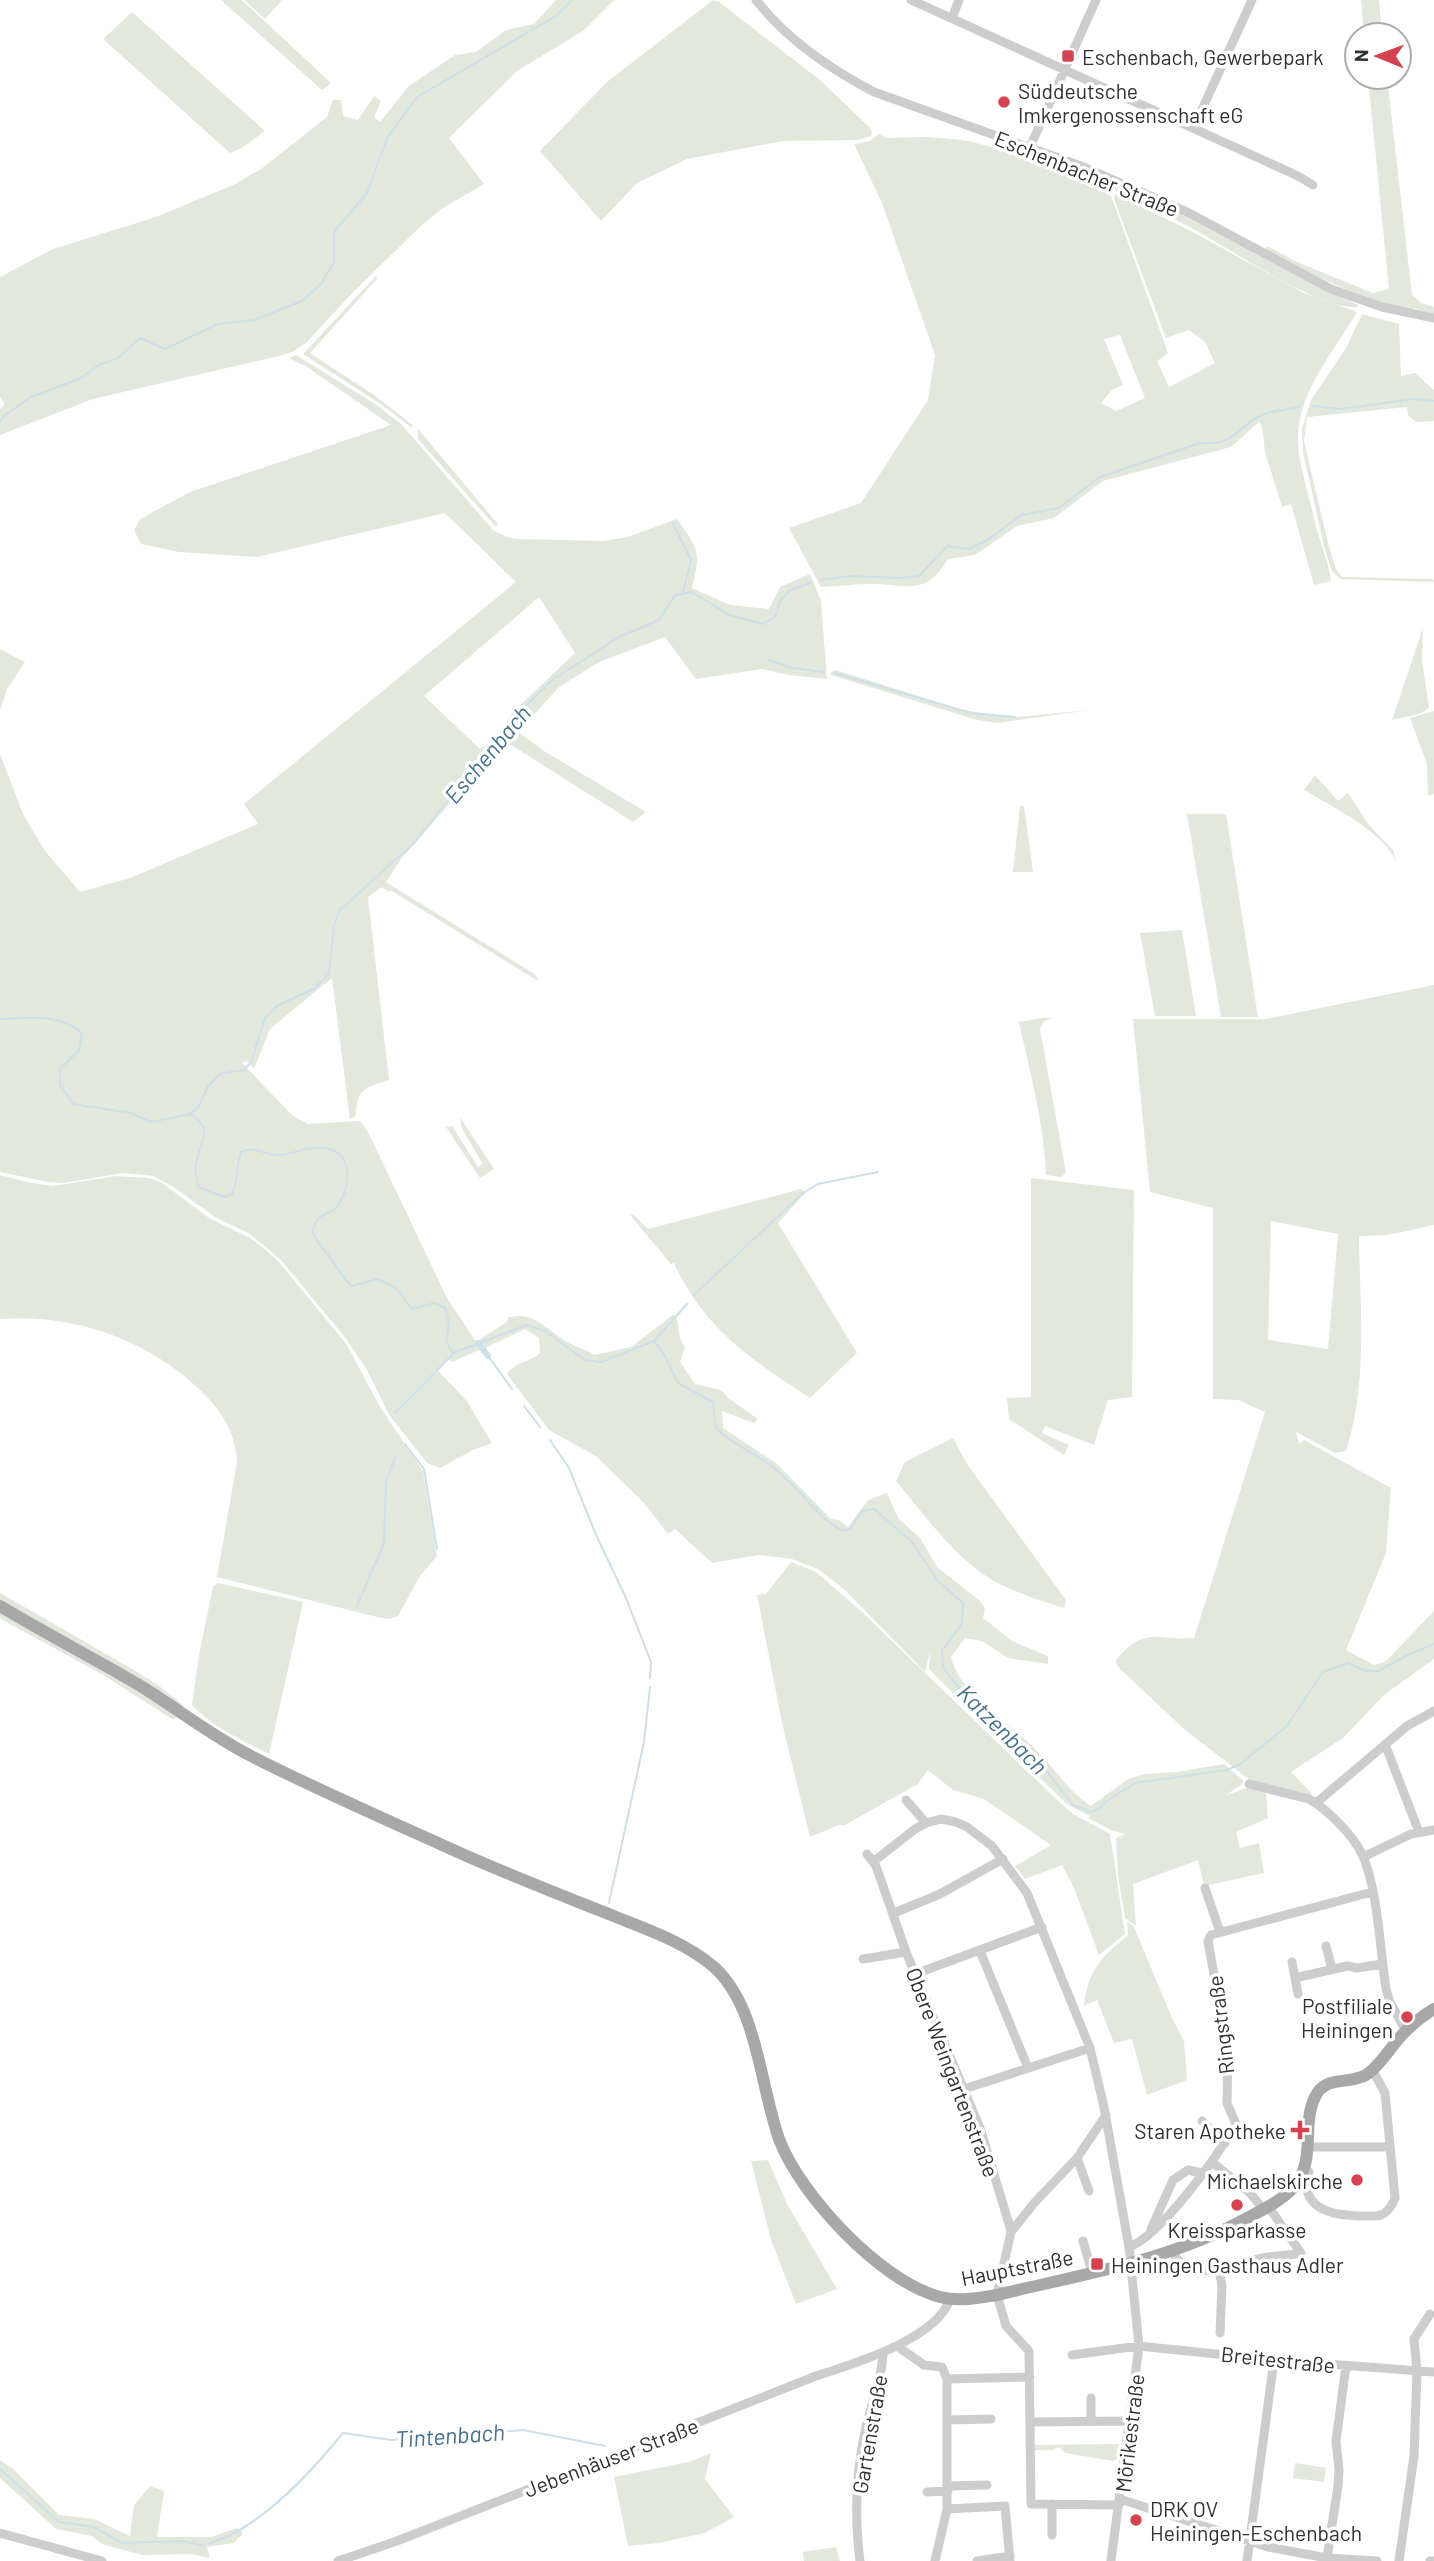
<svg xmlns="http://www.w3.org/2000/svg" width="1434" height="2561" viewBox="0 0 1434 2561" font-family="Barlow,sans-serif">
  <rect width="100%" height="100%" fill="#fff"/>
  <path fill="#e3e8dc" fill-rule="evenodd" d="M221 0H242L331 83 322 90Z
    M244 0H282L265 19Z
    M556 0H614L583 31 517 71 449 138 484 184 446 206 424 223 356 289 307 342 292 352 279 356 93 399 0 435V409L5 404 0 397V277L53 249 156 217 233 185 261 169 327 117 333 100H341L343 116 358 120 374 96 381 101 374 117 380 122 409 86 455 55 476 52 506 30 534 24Z
    M713 0 719 2 820 80 869 127 872 131 871 136 858 140 783 141 687 159 637 183 601 221 540 151 607 82Z
    M1361 0H1379L1382 35H1364Z
    M132 12 265 131 240 149 230 153 103 39Z
    M1368 77H1387L1412 295 1421 303 1434 307V315L1414 308 1410 311C1358 297 1312 275 1264 251L1267 246 1297 262 1373 293 1389 289Z
    M879 134 886 138 928 137 963 140 1022 154 1055 165 1071 177 1109 190 1168 353 1157 361 1169 387 1215 363 1205 342 1189 330 1166 338 1114 199 1115 194 1193 232 1304 293 1357 312C1335 350 1297 393 1298 439 1298 465 1309 493 1314 519 1318 537 1330 565 1331 581L1314 585 1291 504 1282 507 1265 452 1262 426 1259 422 1231 447 1103 481 1054 518 1017 526 975 555 948 559C925 597 908 584 871 584 855 584 838 586 821 587L789 528 861 503 928 400 935 355 882 203 854 144 870 141ZM1120 335 1145 398 1116 411 1101 403 1112 390 1123 385 1104 339Z
    M1112 184 1171 209 1294 274 1358 305V307C1320 311 1231 249 1195 230 1168 215 1140 203 1113 189Z
    M376 276 377 279 310 353 374 395 414 426 411 427 382 405 303 354Z
    M1362 314 1399 324 1401 376 1415 373 1434 390V421L1416 422 1408 415 1407 407 1307 417 1304 441 1309 463 1329 547 1336 569 1342 577 1433 579 1434 582 1340 579 1331 569 1324 546 1303 452 1302 429 1311 400 1346 348Z
    M296 355 375 404 401 424 493 530 507 537 517 539 604 541 628 537 677 519C699 550 701 551 692 588L730 605 769 609 780 587 810 574 821 601 827 679 789 675 762 669 696 679 665 637 599 662 559 687 518 732 544 751 646 812 633 822 508 743 473 777 401 859 386 882 536 975 538 981 390 890 389 892 382 887 368 897 389 1080C364 1088 356 1089 356 1116L350 1119 332 978 270 1029 254 1069 247 1061 242 1063 293 1116 308 1124 360 1121 368 1132 447 1298 481 1349 452 1362 449 1359 438 1371 466 1400 492 1443 473 1450 440 1468 427 1463 390 1416 367 1370 344 1336 281 1260 250 1234 215 1217 175 1188 153 1176 123 1173 63 1183 48 1182 0 1172V754L23 814 45 851 80 892 130 878 258 824 244 804 516 582 445 513 257 557 179 552 141 544 134 530 140 519 190 492 391 425 307 367 289 358ZM539 597 575 653 512 713 497 737 480 749 424 696Z
    M418 429 498 524 496 527 418 439Z
    M1423 628 1422 660 1429 708 1419 714 1392 720Z
    M0 649 25 662 7 689 0 710Z
    M836 670 959 709 985 714 1017 717 1091 710 997 723 977 720 831 675V672Z
    M1434 711V794L1428 796 1427 764 1410 718Z
    M1315 775 1338 801 1348 793 1369 825 1393 850 1397 863C1384 832 1333 807 1304 790Z
    M1020 806H1024L1033 872H1013Z
    M1187 814H1226L1258 1017H1221Z
    M1182 930 1196 1016H1155L1140 933Z
    M1434 985V1225L1388 1235 1359 1236C1360 1307 1368 1383 1346 1451L1335 1453 1296 1432 1299 1444 1304 1440 1391 1488 1386 1553 1346 1650 1374 1665 1386 1661 1434 1611V1659L1384 1695 1343 1738 1291 1772 1312 1794 1309 1799 1251 1781 1184 1729 1117 1666 1116 1660C1145 1625 1155 1641 1194 1638L1265 1412 1238 1400 1213 1399V1208L1150 1192 1133 1019H1266ZM1271 1221 1338 1234 1328 1349 1268 1340Z
    M1041 1018H1052L1044 1021 1040 1029 1066 1173 1061 1177 1046 1175C1044 1123 1030 1073 1019 1022Z
    M460 1117 494 1169 480 1178 446 1127 452 1126 478 1167 483 1164 462 1129Z
    M0 1175 27 1182 53 1186 116 1176 148 1178 161 1182 209 1218 250 1238 266 1250 279 1262 347 1345 380 1407 423 1471 437 1556 420 1576 398 1616 388 1619 381 1618 217 1577 237 1462C236 1431 220 1409 198 1388 146 1339 72 1313 0 1319Z
    M1031 1178 1134 1190 1132 1397 1108 1400 1094 1445 1045 1426 1042 1433 1069 1445 1064 1455 1009 1419 1007 1398 1031 1397Z
    M801 1189 805 1193 778 1223 857 1353 810 1398C752 1360 704 1329 674 1263L671 1264 630 1215 633 1214 648 1229Z
    M674 1314C682 1324 675 1333 685 1347L680 1362 695 1384 721 1390 728 1398 758 1419 754 1423 722 1411 723 1428 776 1463 831 1519 839 1520 848 1527 868 1500 887 1493 898 1518 920 1538 937 1567 980 1601 985 1608 983 1618 1012 1641 1048 1656V1664L1008 1658 982 1641 965 1638 951 1657C962 1698 1006 1719 1034 1748 1054 1767 1068 1791 1091 1806L1128 1779 1143 1774 1176 1772 1224 1764 1243 1780V1784L1224 1796 1249 1787 1266 1792 1268 1818 1236 1832 1240 1848 1259 1843 1264 1873 1204 1886 1198 1860 1133 1884 1136 1926 1125 1918 1118 1875 1116 1838 1126 1834 1113 1831 1088 1818 1090 1816 1068 1805 994 1734 929 1669 930 1652 925 1672 845 1590 818 1569 792 1559 759 1555 712 1563 675 1529 668 1534 645 1504 596 1456 549 1430 507 1374C514 1362 530 1363 540 1353L539 1338 525 1329 485 1348 479 1340 507 1322 508 1318C533 1309 550 1333 569 1343 577 1348 586 1349 594 1355L631 1347Z
    M953 1438 967 1464 1066 1600 1064 1608C1043 1602 1006 1589 989 1578 951 1554 924 1514 896 1481L905 1462Z
    M791 1562 816 1572 862 1612 1057 1800 1073 1814 1110 1834 1125 1934 1099 1955 1074 1888 1062 1865 1025 1879 1015 1866 1051 1845 984 1799 953 1790 928 1770 918 1784 845 1825H839L810 1837 782 1723 757 1595 766 1594Z
    M218 1583 303 1602 269 1754C242 1740 212 1727 192 1705L199 1655 213 1587Z
    M0 1593 129 1667 158 1685 183 1705 184 1709 0 1602Z
    M0 1610 68 1648 180 1717 172 1719 100 1673 8 1623 0 1618Z
    M1127 1921 1134 1927 1172 2018 1184 2041 1187 2080 1147 2095 1132 2039 1114 2043 1097 2000 1084 2006C1088 1969 1101 1958 1128 1935Z
    M768 2160 787 2204 837 2289 796 2304 771 2240 751 2161Z
    M1119 2444 1117 2459 1113 2461 1065 2453 1059 2447 1053 2450H1033V2445Z
    M711 2453 705 2479 734 2517 705 2533 659 2543 628 2546 614 2477 689 2462Z
    M0 2460 12 2468 59 2515 94 2519 130 2536 134 2505 150 2486 164 2491 157 2537H211L237 2528 243 2533 234 2543 207 2547 210 2558 192 2554 142 2555 102 2544 92 2536 56 2529 0 2478Z
    M1295 2463 1326 2468 1324 2482 1293 2478Z
    M836 2547 840 2561H804L803 2552Z"/>
  <g fill="none" stroke-linecap="round" stroke-linejoin="round">
    <path stroke="#cddfe9" stroke-width="2" d="M1312 406 1341 409 1413 399 1434 401
      M0 422 4 416 31 397 79 379 99 365 118 358 140 338 165 349 218 324 254 320 302 301 321 284 334 262V232L367 193 387 138 417 97 556 16 572 0
      M672 522 691 560 683 592
      M821 580 850 576 902 578 919 576 947 546 969 549 989 539 1021 515 1059 508 1100 477 1200 443C1237 445 1233 430 1260 416 1270 410 1287 410 1299 407
      M769 660 793 668 824 672
      M834 673 971 713 1015 717
      M0 1019C29 1018 59 1013 82 1033L79 1050 60 1069V1085L73 1104 131 1113 151 1122 190 1114 199 1106 208 1086 220 1074 243 1070 251 1063 265 1018 277 1006 315 988 329 974 334 925 339 911 415 842 467 776 502 743 519 713 552 680 619 637 659 620 675 595 692 592 729 615 763 624 776 616 780 601 789 591 812 582
      M190 1114C215 1128 200 1142 196 1164 194 1171 197 1180 198 1187L224 1197 232 1194C238 1180 236 1167 241 1152 255 1144 266 1157 281 1155 295 1153 316 1144 330 1149 356 1157 349 1194 335 1209 331 1213 324 1213 320 1217 317 1220 314 1227 312 1231 317 1244 322 1246 329 1256 336 1267 342 1276 351 1286L378 1279 396 1288 412 1309 435 1303 445 1308 449 1323 446 1341 453 1353 527 1325 545 1331 585 1360 601 1362 654 1341 664 1354 678 1383 713 1402 716 1428C735 1447 755 1452 774 1468 799 1487 815 1515 842 1531L850 1529 862 1511 874 1509 912 1542 937 1580 963 1603 962 1623 942 1651 943 1667 955 1683 1003 1733 1036 1758 1073 1805 1091 1812 1099 1809 1105 1802 1135 1783 1227 1770 1240 1764 1287 1726 1323 1672 1348 1663 1366 1671H1378L1408 1655 1434 1644
      M694 1295 803 1193 818 1184 878 1172
      M655 1340 687 1304
      M488 1356 512 1389
      M524 1406 540 1427
      M395 1413 453 1354
      M550 1440 569 1468 596 1535 626 1598 651 1662 650 1678
      M405 1444 424 1469 437 1549
      M357 1606 384 1543 386 1481 395 1458
      M609 1903 644 1742 650 1687
      M0 2469 59 2522 94 2527 122 2543 182 2541 202 2545
      M210 2543C260 2529 311 2472 343 2433L391 2440 523 2430 605 2446"/>
    <path stroke="#cddfe9" stroke-width="6" d="M478 1343 488 1356"/>
    <path stroke="#cdcdcd" stroke-width="9" d="M756 0C787 40 830 69 874 92L1081 166 1187 212 1331 289 1382 307 1434 318
      M911 0 1298 176 1313 185
      M952 18 959 0
      M1194 127 1252 0
      M1030 147 1096 0
      M1385 1744 1419 1832
      M1249 1784 1309 1799C1328 1810 1352 1834 1362 1854 1378 1889 1380 1950 1386 1989L1390 2002 1406 2031
      M906 1800 926 1823
      M1316 1803 1407 1726 1434 1711
      M867 1854 876 1866 906 1952 980 2128 1009 2224 1011 2232 997 2295 1006 2326 1029 2351 1031 2504 1119 2505
      M1363 1857 1411 1834 1434 1830
      M873 1862 915 1829 926 1823 941 1819 956 1822 967 1827 992 1846 1027 1893 1090 2048 1104 2107 1129 2247 1139 2346 1111 2561
      M1205 1888 1220 1932
      M894 1913 940 1894 1003 1859
      M1326 1946 1332 1969
      M980 1951 1028 2068
      M863 1959 906 1952
      M1292 1962 1295 1978
      M915 1974 1042 1927
      M1298 1994 1295 1978 1347 1966 1357 1968 1382 1964
      M964 2089 1090 2048
      M1202 2121 1225 2143
      M1309 2147H1390
      M1077 2158 1089 2191
      M1213 2163 1250 2193 1263 2209
      M1304 2168 1309 2172C1308 2177 1306 2184 1307 2189 1312 2218 1355 2216 1376 2216 1386 2215 1391 2208 1395 2198L1385 2093 1372 2069
      M1151 2229 1173 2180 1188 2170 1202 2173
      M1011 2232 1035 2202 1077 2158 1106 2115
      M1083 2241 1092 2272
      M1129 2247C1162 2235 1218 2155 1236 2124L1227 2103 1228 2053 1208 1941 1211 1935 1372 1892
      M1173 2252C1189 2287 1236 2263 1263 2258 1276 2255 1288 2256 1301 2253L1268 2206
      M1219 2269 1222 2286 1220 2333
      M897 2346 924 2365 942 2367 947 2379V2509L935 2561
      M1072 2355 1139 2346 1274 2360 1434 2372
      M947 2379 1030 2377
      M1091 2398V2421
      M947 2420 991 2419
      M1031 2422 1131 2421
      M948 2486 987 2485
      M927 2492 948 2491
      M1120 2499 1268 2547 1327 2558 1377 2561
      M1052 2504V2535
      M947 2509 1005 2506 1010 2561
      M0 2533 102 2561
      M1327 2558 1338 2486 1339 2470 1336 2441 1346 2366
      M338 2561 397 2541 816 2376C853 2364 937 2339 950 2299
      M860 2561C854 2516 856 2471 866 2427 872 2402 882 2378 883 2353
      M977 2561 1010 2556
      M1247 2561 1274 2360
      M1399 2561 1414 2456 1417 2371 1414 2339 1430 2314
      M1430 2561H1434"/>
    <path stroke="#a8a8a8" stroke-width="12" d="M0 1606C46 1634 94 1658 139 1685 178 1709 213 1737 253 1757 318 1790 385 1819 451 1849 504 1873 558 1894 611 1915 646 1929 685 1942 714 1967 758 2007 760 2086 779 2139 800 2195 880 2281 940 2297 959 2302 978 2298 997 2295 1083 2274 1172 2260 1249 2217 1264 2209 1281 2201 1293 2188 1317 2161 1301 2125 1315 2097 1325 2075 1348 2085 1366 2075 1380 2066 1390 2048 1401 2036 1411 2025 1422 2016 1434 2009"/>
  </g>
  <g fill="#d54351" stroke="#fff" stroke-width="2.5">
    <rect x="1061" y="49" width="14" height="14" rx="3.5"/>
    <circle cx="1004" cy="102" r="7"/>
    <circle cx="1407" cy="2017" r="7"/>
    <path d="M1296.5 2119.5h7v7h7v7h-7v7h-7v-7h-7v-7h7z"/>
    <circle cx="1357" cy="2180" r="7"/>
    <circle cx="1237" cy="2205" r="7"/>
    <rect x="1090" y="2257" width="14" height="14" rx="3.5"/>
    <circle cx="1136" cy="2520" r="7"/>
  </g>
  <g text-anchor="middle" dominant-baseline="central" stroke-width="7" stroke-linejoin="round" paint-order="stroke">
    <g font-size="21" fill="#303030" stroke="#fff" text-anchor="start">
      <text x="1082" y="56">Eschenbach, Gewerbepark</text>
      <text x="1018" y="90">Süddeutsche<tspan x="1018" dy="24">Imkergenossenschaft eG</tspan></text>
      <text x="1393" y="2005" text-anchor="end">Postfiliale<tspan x="1393" dy="24">Heiningen</tspan></text>
      <text x="1286" y="2130" text-anchor="end">Staren Apotheke</text>
      <text x="1343" y="2180" text-anchor="end">Michaelskirche</text>
      <text x="1237" y="2229" text-anchor="middle">Kreissparkasse</text>
      <text x="1111" y="2264">Heiningen Gasthaus Adler</text>
      <text x="1150" y="2508">DRK OV<tspan x="1150" dy="24">Heiningen-Eschenbach</tspan></text>
    </g>
    <g font-size="21" fill="#303030" stroke="#fff">
      <text transform="translate(1087 173) rotate(22)">Eschenbacher Straße</text>
      <text transform="translate(1220 2025) rotate(-97)">Ringstraße</text>
      <text transform="translate(953 2072) rotate(69)">Obere Weingartenstraße</text>
      <text transform="translate(1017 2267) rotate(-11)">Hauptstraße</text>
      <text transform="translate(1278 2359) rotate(6)">Breitestraße</text>
      <text transform="translate(1129 2433) rotate(-83)">Mörikestraße</text>
      <text transform="translate(869 2434) rotate(-80)">Gartenstraße</text>
      <text transform="translate(611 2457) rotate(-21)">Jebenhäuser Straße</text>
    </g>
    <g font-size="23" font-style="italic" fill="#45718a" stroke="#fff">
      <text transform="translate(487 754) rotate(-50)">Eschenbach</text>
      <text transform="translate(1003 1729) rotate(45)">Katzenbach</text>
      <text transform="translate(450 2435) rotate(-4)">Tintenbach</text>
    </g>
  </g>
  <g transform="translate(1378 56) rotate(271)"><circle r="33" fill="#ffffff" stroke="#acacac" stroke-width="2"/>
  <path d="M0-5L12 26L0 18L-12 26Z" fill="#d54351"/>
  <text y="-10" font-size="19" font-weight="bold" text-anchor="middle" fill="#303030">N</text>
  </g>
</svg>
